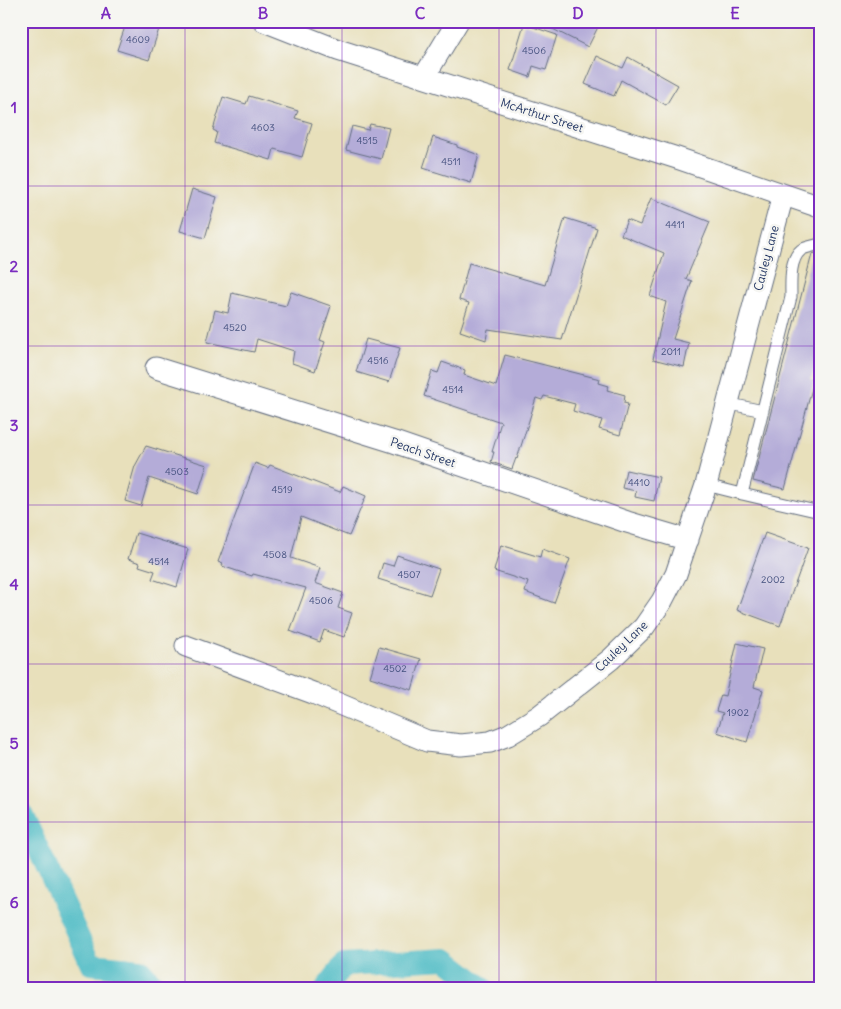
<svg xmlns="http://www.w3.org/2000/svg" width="841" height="1009" viewBox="0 0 841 1009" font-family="Delius,sans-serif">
  <rect width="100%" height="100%" fill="#f6f6f2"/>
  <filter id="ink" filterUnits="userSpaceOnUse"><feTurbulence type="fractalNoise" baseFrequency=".02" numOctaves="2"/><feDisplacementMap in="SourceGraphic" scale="10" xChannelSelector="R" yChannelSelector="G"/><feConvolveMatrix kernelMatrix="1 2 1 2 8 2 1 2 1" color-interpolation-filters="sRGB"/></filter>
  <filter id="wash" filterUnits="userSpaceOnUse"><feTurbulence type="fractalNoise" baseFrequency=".0096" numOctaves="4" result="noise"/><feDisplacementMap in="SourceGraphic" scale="20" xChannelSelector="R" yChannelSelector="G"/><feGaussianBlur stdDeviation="1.12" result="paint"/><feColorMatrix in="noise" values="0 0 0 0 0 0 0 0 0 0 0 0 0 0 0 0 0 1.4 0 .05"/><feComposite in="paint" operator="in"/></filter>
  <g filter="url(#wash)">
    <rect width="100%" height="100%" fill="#e8e0bb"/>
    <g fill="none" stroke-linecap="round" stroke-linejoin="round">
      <path stroke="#4dbbc5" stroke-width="22" d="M21 811 91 964 140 969 157 988
        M326 988 344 965 446 959 483 988"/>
    </g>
    <g id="blocks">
      <path fill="#b4acd8" d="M127 21H156L154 28 159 29 149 60 117 50Z
        M537 21H601L588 47Z
        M524 24 557 35 546 70 533 66 530 77 510 70Z
        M597 56 623 68 628 57 678 85 666 105 621 80 614 96 585 84Z
        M249 96 298 111 295 118 312 123 302 157 274 149 271 160 214 143 217 132 213 130 223 97 246 104Z
        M370 124 389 128 381 159 346 150 352 126 368 130Z
        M433 137 457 145V147L479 155 471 183 423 168Z
        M192 189 217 197 205 238 180 231Z
        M651 198 710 222 686 279 692 281 673 339 689 343 684 367 653 359 666 302 650 296 664 253 621 235 627 220 640 225Z
        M565 218 597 228 562 340 488 329 486 340 460 331 469 303 459 300 469 263 545 285Z
        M820 252V345L811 380 814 381 785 489 753 481 812 254Z
        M291 292 331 306 320 340 325 342 315 371 292 363 294 351 257 339 254 352 207 342 215 310 228 313 232 293 286 306Z
        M366 339 400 348 389 382 356 372Z
        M505 355 600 379 599 383 609 386 607 390 625 395 624 403 628 404 620 435 599 429 602 420 573 411 575 404 544 396 542 400 536 398 517 459 516 458 512 469 491 462 494 452H492L501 422 424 396 432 371 438 373 442 362 465 370 464 375 496 386Z
        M146 446 207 465 198 494 149 478 141 506 125 501 135 466Z
        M255 463 268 468 270 465 340 492 343 486 366 496 349 536 301 517 291 558 320 568 315 583 343 593 338 608 352 613 344 637 324 630 320 642 290 631 306 588 253 574 252 576 222 566 223 564 218 562Z
        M626 470 659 477 654 501 635 497 636 491 622 488Z
        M136 533 188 549 177 587 152 579 155 571 139 566 140 563 128 559Z
        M765 533 808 548 780 626 737 610Z
        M501 545 540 557 542 549 570 559 554 603 525 592 528 582 494 571Z
        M397 555 439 569 430 595 378 579 383 563 393 566Z
        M737 643 763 649 754 687 763 690 747 742 717 732 723 713 716 711 721 695 725 696Z
        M379 647 421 659 412 690 370 677Z"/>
    </g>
  </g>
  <g filter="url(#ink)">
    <use href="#blocks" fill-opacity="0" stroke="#636d7f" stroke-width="1"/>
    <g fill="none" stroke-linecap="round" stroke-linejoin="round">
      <defs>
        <path id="service" d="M726 403 763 411
          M706 485 742 494 791 297C791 283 789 260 801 250 805 247 814 246 820 244
          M742 494 820 512"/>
        <path id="minor" d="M264 21 338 50 677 158 820 207
          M424 77 458 21
          M156 368 394 442 627 522 688 540
          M186 646 313 693 427 741 461 745 490 742 508 735 539 716 611 659 644 627 662 601 676 574 706 485 783 195"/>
      </defs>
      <use href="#service" stroke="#636d7f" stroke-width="13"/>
      <use href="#minor" stroke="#636d7f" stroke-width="23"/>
      <use href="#service" stroke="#fff" stroke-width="11"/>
      <use href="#minor" stroke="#fff" stroke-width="21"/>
    </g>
  </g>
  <path fill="none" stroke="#7b2cbf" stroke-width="1" stroke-opacity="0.55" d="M185 21V988M342 21V988M499 21V988M656 21V988M21 186H820M21 346H820M21 505H820M21 664H820M21 822H820"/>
  <g text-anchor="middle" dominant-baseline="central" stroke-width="5" stroke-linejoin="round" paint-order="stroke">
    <g font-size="10" fill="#414e7c">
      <text x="138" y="39">4609</text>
      <text x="534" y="50">4506</text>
      <text x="263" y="127">4603</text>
      <text x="367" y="140">4515</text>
      <text x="451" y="161">4511</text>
      <text x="675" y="224">4411</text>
      <text x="235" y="327">4520</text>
      <text x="671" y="351">2011</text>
      <text x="378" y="360">4516</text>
      <text x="453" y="389">4514</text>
      <text x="177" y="471">4503</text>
      <text x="639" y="482">4410</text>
      <text x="282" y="489">4519</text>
      <text x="275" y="554">4508</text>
      <text x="159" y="561">4514</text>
      <text x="409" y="574">4507</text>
      <text x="773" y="579">2002</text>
      <text x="321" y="600">4506</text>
      <text x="395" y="668">4502</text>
      <text x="738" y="712">1902</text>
    </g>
    <g font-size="12" fill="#1b2f5e" stroke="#f6f6f2">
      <text transform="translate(542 115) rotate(18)">McArthur Street</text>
      <text transform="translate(766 258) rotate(-75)">Cauley Lane</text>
      <text transform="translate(423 452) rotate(19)">Peach Street</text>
      <text transform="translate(621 646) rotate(-44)">Cauley Lane</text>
    </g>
  </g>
  <rect width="841" height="1009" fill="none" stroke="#f6f6f2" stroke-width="55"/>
  <rect x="28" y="28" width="786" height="954" fill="none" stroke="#7b2cbf" stroke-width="2"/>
  <g font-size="16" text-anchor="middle" font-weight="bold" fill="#7b2cbf">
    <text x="106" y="19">A</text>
    <text x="263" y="19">B</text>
    <text x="420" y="19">C</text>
    <text x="578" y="19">D</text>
    <text x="735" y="19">E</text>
    <text x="14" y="113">1</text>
    <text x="14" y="272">2</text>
    <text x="14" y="431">3</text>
    <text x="14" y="590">4</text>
    <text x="14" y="749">5</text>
    <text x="14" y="908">6</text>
  </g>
</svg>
